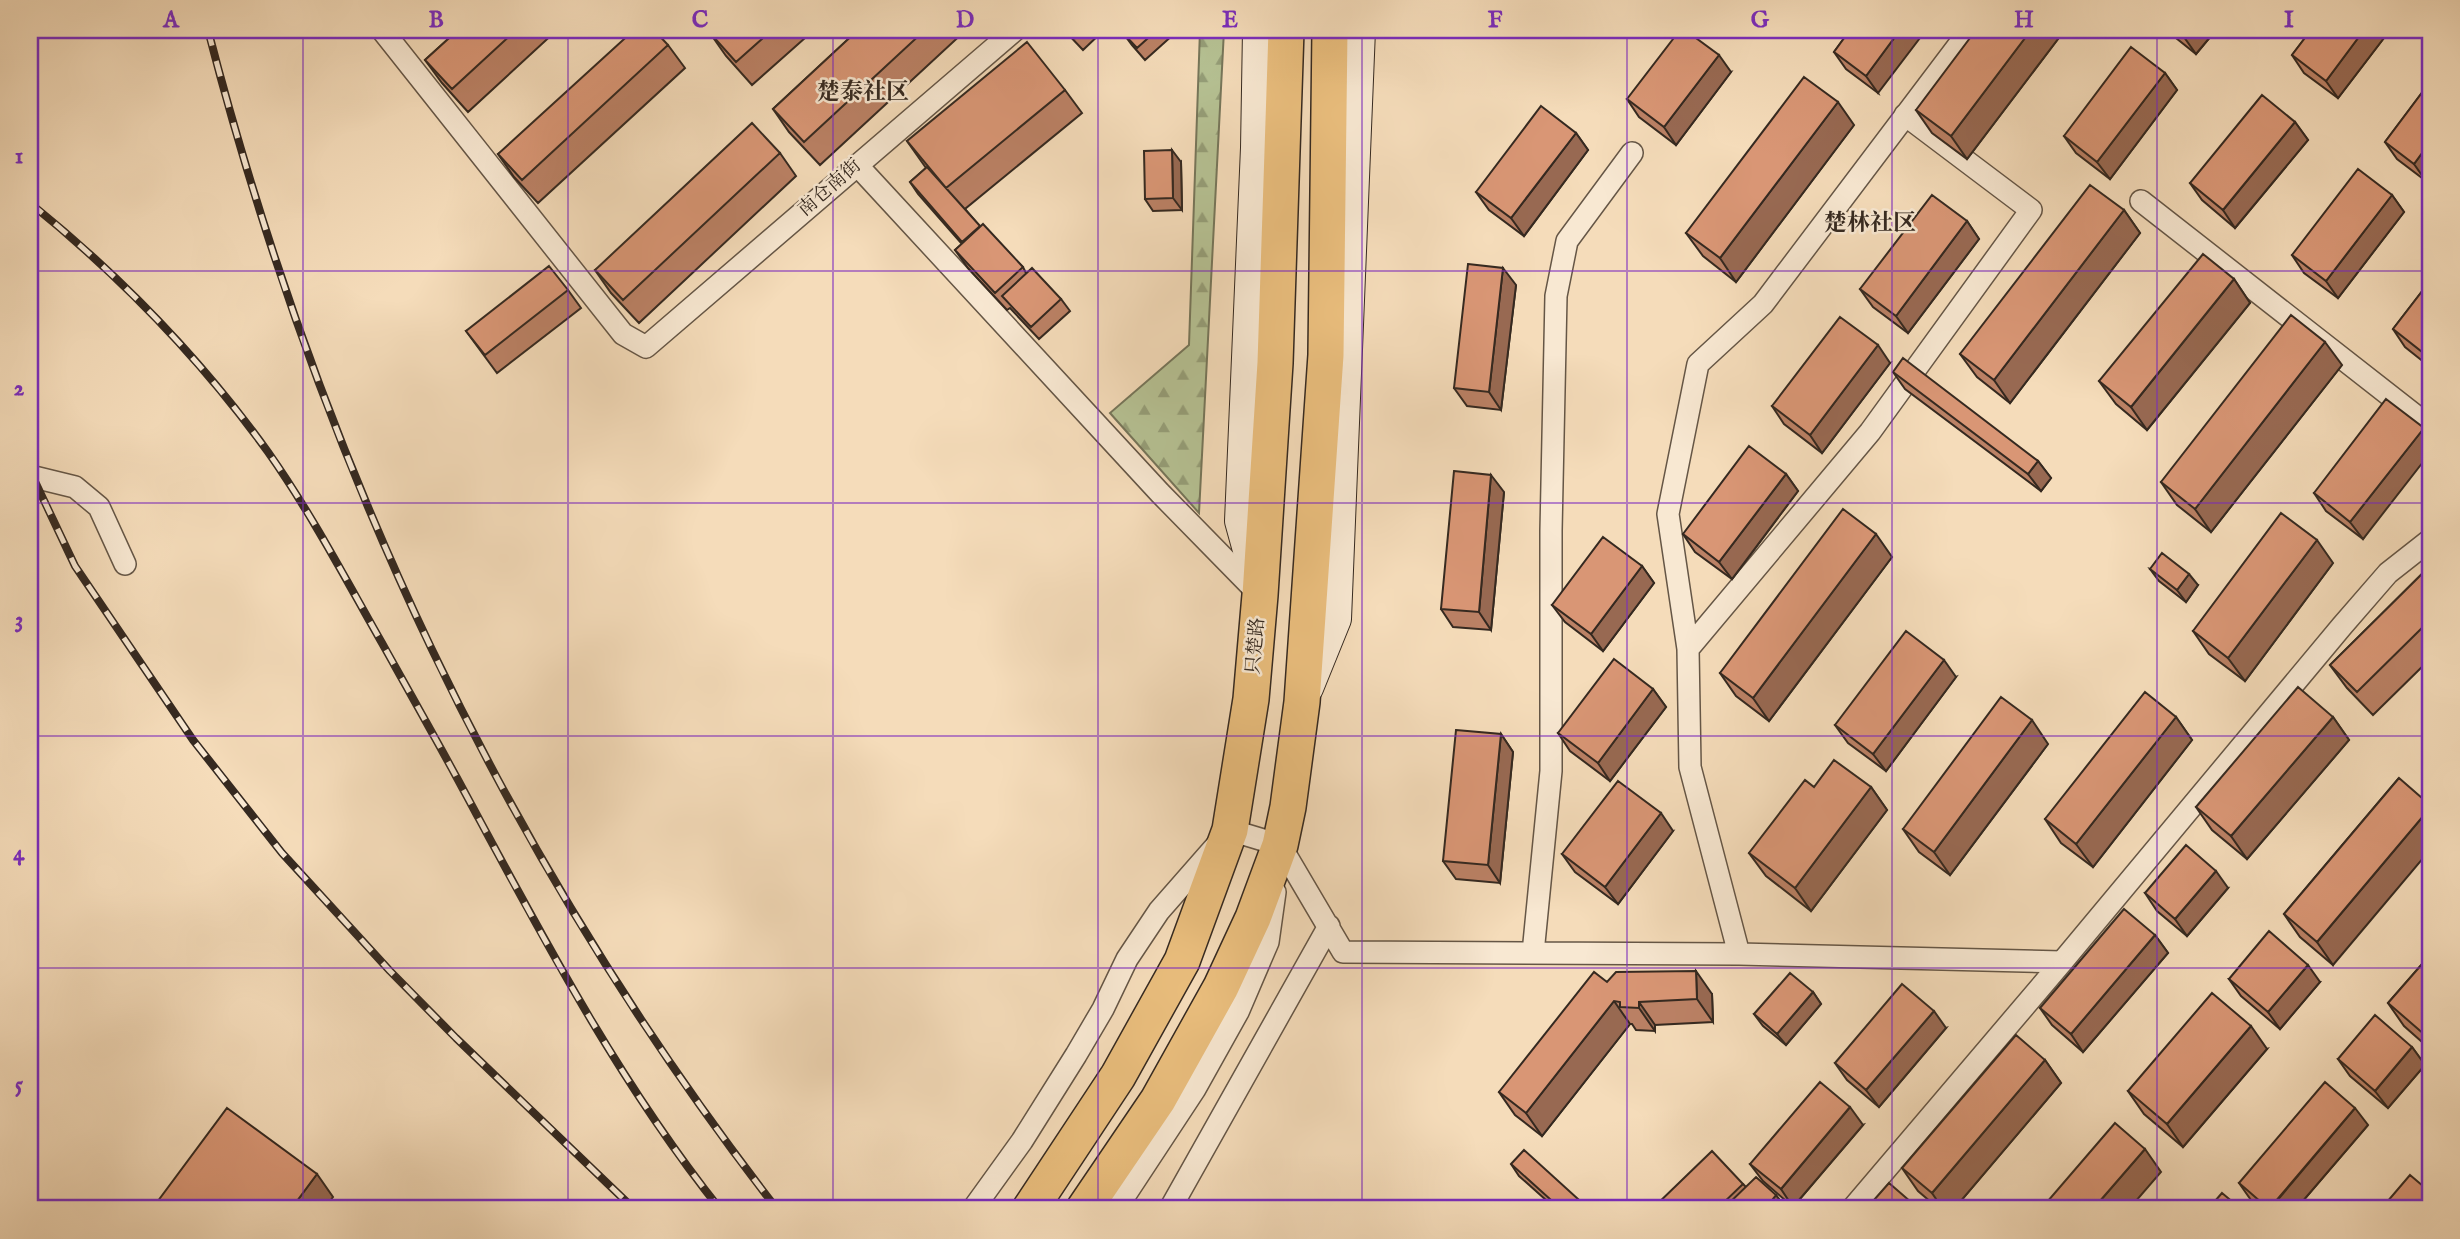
<svg xmlns="http://www.w3.org/2000/svg" width="2460" height="1239" viewBox="0 0 2460 1239" font-family="'IM FELL English','Noto Serif SC',serif">
  <defs>
    <pattern id="forest-firs" width="22" height="20" patternUnits="userSpaceOnUse" patternTransform="scale(1.75)"><rect width="22" height="20" fill="#b6c294"/><path d="M5 1l3.5 6h-7zM16 11l3.5 6h-7z" fill="#959e78"/></pattern>
  </defs>
  <rect width="100%" height="100%" fill="#f5dcba"/>
  <filter id="stains"><feTurbulence type="fractalNoise" baseFrequency=".00286" numOctaves="4"/><feColorMatrix values="0 0 0 0 .2 0 0 0 0 .09 0 0 0 0 .02 0 0 0 .5 -.17"/></filter>
  <radialGradient id="worn" r=".72"><stop offset=".6" stop-color="#630" stop-opacity="0"/><stop offset="1" stop-color="#630" stop-opacity=".3"/></radialGradient>
  <path fill="url(#forest-firs)" stroke="#76765a" stroke-width="2" d="M1200 30H1224L1199 513 1110 413 1189 345Z"/>
  <g fill="none" stroke-linecap="round" stroke-linejoin="round">
    <defs>
      <path id="minor" d="M382 30 623 334 646 347 1015 30
        M857 165 1160 493 1256 591
        M2141 201 2430 427
        M30 476 75 487 99 507 125 564
        M1688 649 1870 432 2031 210 1905 115
        M1533 953 1551 771V531L1556 296 1567 241 1632 153
        M1739 954 1690 767 1688 649 1668 514 1698 364 1763 304 1970 30
        M973 1209 1022 1141 1076 1055 1103 1009 1127 959 1159 911 1230 830 1280 845 1343 952 1739 954 2062 962
        M1116 1209 1195 1089 1238 1012 1268 942 1275 892
        M1170 1209 1329 926
        M1852 1209 2062 962 2342 626 2388 573 2430 540"/>
      <path id="secondary" d="M1257 583 1240 521 1256 148 1258 30
        M1308 688 1336 619 1360 30"/>
      <path id="trunk" d="M1030 1209 1118 1076 1182 961 1230 830 1251 699 1260 595 1275 363 1286 30
        M1084 1209 1158 1100 1221 987 1253 918 1280 845 1288 807 1302 702 1326 355 1330 30"/>
    </defs>
    <use href="#minor" stroke="#655646" stroke-width="24"/>
    <use href="#secondary" stroke="#352920" stroke-width="32"/>
    <use href="#trunk" stroke="#352920" stroke-width="38"/>
    <use href="#minor" stroke="#f8e8d2" stroke-width="21"/>
    <use href="#secondary" stroke="#f8e8d2" stroke-width="30"/>
    <use href="#trunk" stroke="#eabe7d" stroke-width="35"/>
    <defs>
      <path id="rail" d="M208 30C320 462 503 856 777 1209
        M30 203C119 275 201 359 268 452 311 513 345 578 382 643 407 688 432 732 457 778 537 926 614 1076 720 1209
        M30 471 75 566 193 740 282 853 390 971 456 1038 634 1209"/>
    </defs>
    <use href="#rail" stroke="#352920" stroke-width="8"/>
    <use href="#rail" stroke="#f8e8d2" stroke-width="5" stroke-dasharray="16" stroke-linecap="butt"/>
  </g>
  <path fill="#bb8165" stroke="#352920" stroke-width="2" d="M458 30H557L468 112 442 83 425 60Z
    M713 30H814L752 85 726 56 710 33Z
    M858 30H966L820 165 789 132 773 109Z
    M1064 30H1104L1083 50Z
    M1127 30H1170L1174 34 1145 60 1132 45 1123 33Z
    M1850 30 1878 93 1846 69 1834 52Z
    M2166 30H2216L2196 54Z
    M2311 30H2390L2338 98 2304 73 2292 55Z
    M2061 35 1967 159 1932 133 1916 110Z
    M668 45 685 68 538 203 514 177 498 154Z
    M1731 72 1676 145 1639 117 1627 99Z
    M2165 73 2177 90 2110 179 2076 153 2064 136Z
    M2430 82 2426 181 2397 159 2385 142Z
    M1065 90 1082 113 965 209 980 227 1023 267 1026 273 1061 299 1070 311 1039 339 1010 308 1007 310 968 268 955 250 962 244 918 194 910 182 926 168 907 141Z
    M2295 122 2308 140 2235 228 2202 200 2190 183Z
    M1854 125 1736 282 1703 256 1686 233Z
    M1576 133 1588 150 1524 236 1489 210 1476 192Z
    M780 153 796 176 639 323 611 293 595 270Z
    M1181 162 1182 210 1153 211 1145 199Z
    M2392 195 2404 212 2338 298 2304 273 2292 255Z
    M2124 210 2140 233 2010 403 1977 377 1960 354Z
    M1967 221 1979 239 1908 333 1873 307 1860 289Z
    M2234 279 2250 303 2147 430 2116 404 2099 381Z
    M2430 281V367L2405 347 2393 329Z
    M1516 285 1501 410 1467 406 1454 388Z
    M568 290 581 308 497 373 466 331Z
    M1890 363 1822 453 1784 424 1772 406Z
    M2342 365 2211 532 2177 505 2161 482Z
    M1893 372 2038 461 2051 478 2041 491 1905 389Z
    M2430 437 2363 539 2326 511 2314 493Z
    M1786 474 1798 491 1732 579 1695 552 1683 534Z
    M1504 492 1491 630 1453 627 1441 609Z
    M1892 557 1769 721 1736 696 1720 673Z
    M2333 563 2245 681 2209 654 2193 631Z
    M1642 566 1654 583 1603 651 1565 622 1552 605Z
    M2430 566V659L2373 715 2347 688 2330 665Z
    M2150 569 2198 585 2186 602 2159 581Z
    M1956 677 1886 771 1848 743 1835 725Z
    M1653 689 1666 707 1610 781 1570 751 1558 733Z
    M2176 717 2192 740 2093 867 2061 843 2045 819Z
    M2333 717 2349 740 2247 859 2212 830 2196 807Z
    M1501 734 1513 752 1500 883 1456 879 1443 861Z
    M2048 744 1950 875 1919 852 1903 829Z
    M2399 778 2333 965 2300 937 2284 914Z
    M1814 787H1871L1887 810 1811 911 1766 876 1749 853Z
    M1673 831 1618 904 1575 872 1562 854Z
    M2228 888 2187 936 2157 911 2145 893Z
    M2155 935 2168 953 2083 1052 2052 1025 2040 1008Z
    M2430 955V1049L2404 1026 2388 1003Z
    M2229 979 2320 982 2280 1029 2241 996Z
    M1607 982 1712 994 1713 1022 1655 1025V1031L1636 1030 1632 1024H1630L1542 1136 1515 1115 1499 1092Z
    M1813 992 1821 1004 1786 1045 1763 1026 1754 1014Z
    M1946 1028 1879 1107 1847 1080 1835 1063Z
    M2412 1047 2425 1065 2388 1108 2350 1076 2338 1059Z
    M2267 1049 2183 1147 2144 1114 2128 1091Z
    M2045 1060 2061 1083 1954 1209H1939L1918 1191 1902 1168Z
    M1863 1125 1793 1207 1763 1181 1750 1164Z
    M2368 1125 2296 1209H2262L2251 1200 2239 1183Z
    M1511 1164 1589 1209H1556L1519 1176Z
    M1743 1184 1746 1187 1776 1195 1786 1209H1652Z"/>
  <path fill="#986952" stroke="#352920" stroke-width="2" d="M1900 30H1926L1878 93 1866 76Z
    M2031 30H2057L2061 35 1967 159 1951 136Z
    M2190 30H2216L2196 54 2184 37Z
    M2364 30H2390L2338 98 2326 81Z
    M1719 55 1731 72 1676 145 1664 127Z
    M2165 73 2177 90 2110 179 2097 162Z
    M1838 102 1854 125 1736 282 1720 258Z
    M2295 122 2308 140 2235 228 2223 210Z
    M1576 133 1588 150 1524 236 1511 218Z
    M2430 142V176L2426 181 2414 164Z
    M1172 150 1181 162 1182 210 1173 198Z
    M2392 195 2404 212 2338 298 2326 281Z
    M2124 210 2140 233 2010 403 1994 380Z
    M1967 221 1979 239 1908 333 1896 316Z
    M1503 268 1516 285 1501 410 1489 392Z
    M2234 279 2250 303 2147 430 2131 407Z
    M2325 342 2342 365 2211 532 2195 509Z
    M1878 345 1890 363 1822 453 1810 435Z
    M2430 350V361L2426 355Z
    M2424 428 2430 437V453L2363 539 2350 522Z
    M2038 461 2051 478 2041 491 2028 474Z
    M1786 474 1798 491 1732 579 1719 562Z
    M1491 475 1504 492 1491 630 1479 612Z
    M1876 534 1892 557 1769 721 1753 698Z
    M2317 540 2333 563 2245 681 2228 658Z
    M1642 566 1654 583 1603 651 1591 634Z
    M2189 574 2198 585 2186 602 2177 590Z
    M1944 660 1956 677 1886 771 1873 754Z
    M1653 689 1666 707 1610 781 1598 763Z
    M2176 717 2192 740 2093 867 2076 844Z
    M2333 717 2349 740 2247 859 2231 836Z
    M2032 720 2048 744 1950 875 1934 852Z
    M1501 734 1513 752 1500 883 1488 865Z
    M1871 787 1887 810 1811 911 1795 888Z
    M2430 808V850L2333 965 2317 942Z
    M1661 813 1673 831 1618 904 1605 887Z
    M2216 871 2228 888 2187 936 2175 919Z
    M2155 935 2168 953 2083 1052 2071 1034Z
    M2308 965 2320 982 2280 1029 2268 1012Z
    M1696 971 1712 994 1713 1022 1697 999Z
    M1813 992 1821 1004 1786 1045 1777 1034Z
    M1614 1001 1630 1024 1542 1136 1526 1113Z
    M1639 1002 1655 1025V1031L1639 1008Z
    M1934 1011 1946 1028 1879 1107 1866 1090Z
    M2251 1026 2267 1049 2183 1147 2167 1124Z
    M2430 1028V1043L2425 1035Z
    M2412 1047 2425 1065 2388 1108 2375 1091Z
    M2045 1060 2061 1083 1954 1209H1943L1932 1193Z
    M1850 1107 1863 1125 1793 1207 1781 1189Z
    M2355 1108 2368 1125 2296 1209H2270Z
    M2145 1149 2161 1172 2129 1209H2093Z
    M317 1174 333 1197 324 1209H291Z
    M1776 1195 1786 1209H1765Z"/>
  <path fill="#d99675" stroke="#352920" stroke-width="2" d="M458 30H516L452 89 425 60Z
    M634 30H654L668 45 522 180 498 154Z
    M713 30H772L736 62 710 33Z
    M858 30H925L804 142 773 109Z
    M1067 30H1083L1075 38Z
    M1127 30H1157L1137 48 1123 33Z
    M1680 30H1685L1719 55 1664 127 1627 99Z
    M1850 30H1900L1866 76 1834 52Z
    M1976 30H2031L1951 136 1916 110Z
    M2175 30H2190L2184 37Z
    M2311 30H2364L2326 81 2292 55Z
    M1027 42 1065 90 946 188 907 141Z
    M2131 47 2165 73 2097 162 2064 136Z
    M1804 77 1838 102 1720 258 1686 233Z
    M2430 82V142L2414 164 2385 142Z
    M2262 95 2295 122 2223 210 2190 183Z
    M1541 106 1576 133 1511 218 1476 192Z
    M752 123 780 153 623 300 595 270Z
    M1172 150 1173 198 1145 199 1144 151Z
    M927 167 980 226 962 242 910 182Z
    M2358 169 2392 195 2326 281 2292 255Z
    M2090 185 2124 210 1994 380 1960 354Z
    M1932 195 1967 221 1896 316 1860 289Z
    M983 224 1023 267 995 293 955 250Z
    M2203 254 2234 279 2131 407 2099 381Z
    M1468 264 1503 268 1489 392 1454 388Z
    M549 266 568 290 485 355 466 331Z
    M1032 268 1061 299 1031 327 1002 296Z
    M2430 281V350L2426 355 2393 329Z
    M2291 315 2325 342 2195 509 2161 482Z
    M1840 317 1878 345 1810 435 1772 406Z
    M1903 358 2038 461 2028 474 1893 372Z
    M2386 399 2424 428 2350 522 2314 493Z
    M1749 446 1786 474 1719 562 1683 534Z
    M1454 471 1491 475 1479 612 1441 609Z
    M1843 509 1876 534 1753 698 1720 673Z
    M2281 513 2317 540 2228 658 2193 631Z
    M1603 537 1642 566 1591 634 1552 605Z
    M2162 553 2189 574 2177 590 2150 569Z
    M2430 566V620L2357 692 2330 665Z
    M1906 631 1944 660 1873 754 1835 725Z
    M1614 659 1653 689 1598 763 1558 733Z
    M2298 687 2333 717 2231 836 2196 807Z
    M2145 692 2176 717 2076 844 2045 819Z
    M2001 697 2032 720 1934 852 1903 829Z
    M1456 730 1501 734 1488 865 1443 861Z
    M1834 760 1871 787 1795 888 1749 853 1805 780 1814 787Z
    M2399 778 2430 805V808L2317 942 2284 914Z
    M1618 781 1661 813 1605 887 1562 854Z
    M2186 845 2216 871 2175 919 2145 893Z
    M2124 909 2155 935 2071 1034 2040 1008Z
    M2269 931 2308 965 2268 1012 2229 979Z
    M2430 955V1028L2425 1035 2388 1003Z
    M1696 971 1697 999 1639 1002V1008L1620 1007V1002L1614 1001 1526 1113 1499 1092 1594 972 1607 982 1616 972Z
    M1790 973 1813 992 1777 1034 1754 1014Z
    M1902 984 1934 1011 1866 1090 1835 1063Z
    M2212 993 2251 1026 2167 1124 2128 1091Z
    M2375 1015 2412 1047 2375 1091 2338 1059Z
    M2016 1035 2045 1060 1932 1193 1902 1168Z
    M1820 1082 1850 1107 1781 1189 1750 1164Z
    M2325 1082 2355 1108 2269 1209 2239 1183Z
    M227 1108 317 1174 291 1209H152Z
    M2115 1123 2145 1149 2093 1209H2041Z
    M1524 1150 1589 1209H1561L1511 1164Z
    M1712 1151 1743 1184 1717 1209H1652Z
    M2410 1175 2430 1192V1209H2381Z
    M1756 1177 1776 1195 1765 1209H1723Z
    M1889 1183 1919 1209H1866Z
    M2222 1193 2241 1209H2208Z"/>
  <path fill="none" stroke="#7b2cbf" stroke-width="2" stroke-opacity="0.55" d="M303 30V1209M568 30V1209M833 30V1209M1098 30V1209M1362 30V1209M1627 30V1209M1892 30V1209M2157 30V1209M30 271H2430M30 503H2430M30 736H2430M30 968H2430"/>
  <g text-anchor="middle" dominant-baseline="central" stroke-width="5" stroke-linejoin="round" paint-order="stroke">
    <g font-size="19" fill="#352920" stroke="#f8e8d2">
      <text transform="translate(830 188) rotate(-41)">南仓南街</text>
      <text transform="translate(1256 646) rotate(-85)">只楚路</text>
    </g>
    <g font-size="23" font-weight="bold" fill="#352920" stroke="#f8e8d2">
      <text x="863" y="92">楚泰社区</text>
      <text x="1870" y="223">楚林社区</text>
    </g>
  </g>
  <rect width="2460" height="1239" fill="none" stroke="#f5dcba" stroke-width="77"/>
  <rect x="38" y="38" width="2384" height="1162" fill="none" stroke="#7b2cbf" stroke-width="2.5"/>
  <g font-size="23" text-anchor="middle" font-weight="bold" fill="#7b2cbf">
    <text x="171" y="27">A</text>
    <text x="436" y="27">B</text>
    <text x="700" y="27">C</text>
    <text x="965" y="27">D</text>
    <text x="1230" y="27">E</text>
    <text x="1495" y="27">F</text>
    <text x="1760" y="27">G</text>
    <text x="2024" y="27">H</text>
    <text x="2289" y="27">I</text>
    <text x="19" y="163">1</text>
    <text x="19" y="395">2</text>
    <text x="19" y="627">3</text>
    <text x="19" y="860">4</text>
    <text x="19" y="1092">5</text>
  </g>
  <rect width="100%" height="100%" filter="url(#stains)"/>
  <rect width="100%" height="100%" fill="url(#worn)"/>
</svg>
